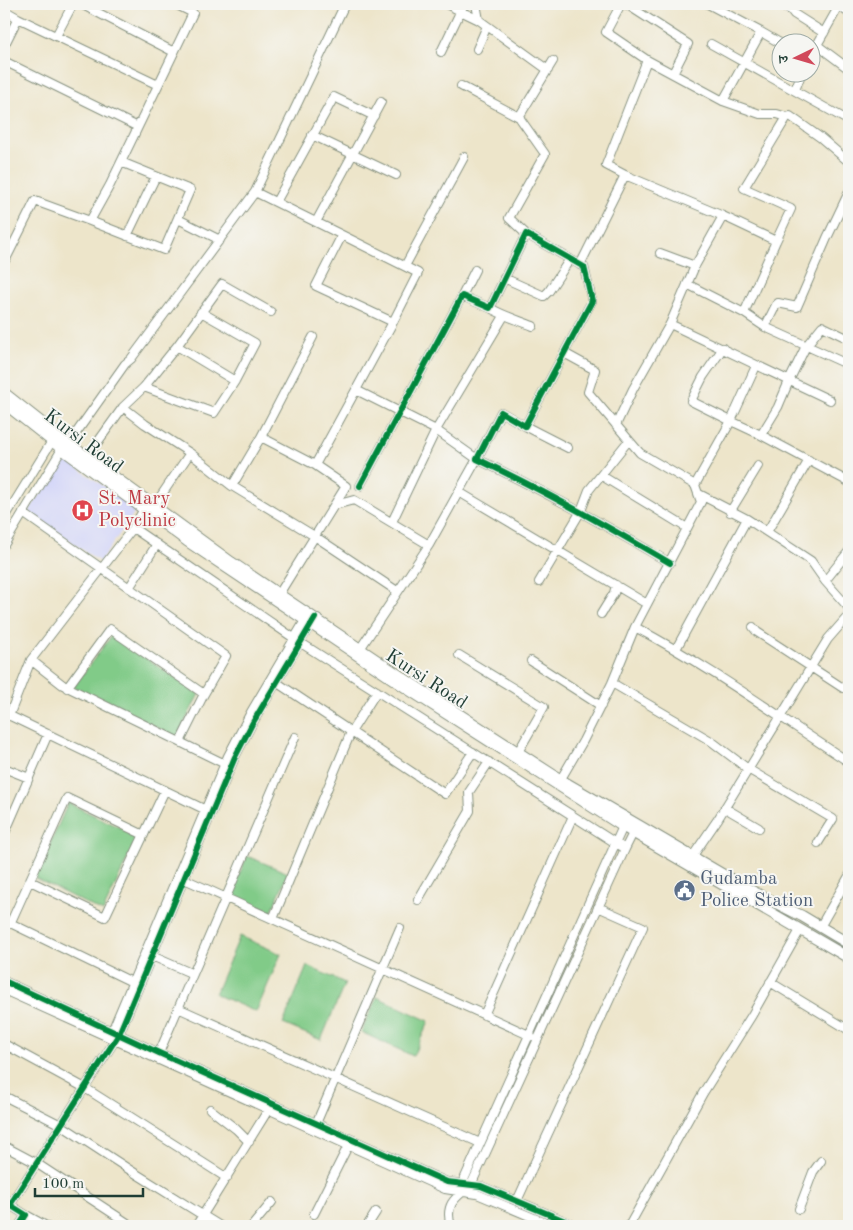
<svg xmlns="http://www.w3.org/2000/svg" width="853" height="1230" viewBox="0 0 853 1230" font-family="'Old Standard TT','Noto Serif Devanagari',serif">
  <rect width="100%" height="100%" fill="#f6f6f2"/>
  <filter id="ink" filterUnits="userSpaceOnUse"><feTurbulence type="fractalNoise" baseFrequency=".02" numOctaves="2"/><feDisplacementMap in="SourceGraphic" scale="10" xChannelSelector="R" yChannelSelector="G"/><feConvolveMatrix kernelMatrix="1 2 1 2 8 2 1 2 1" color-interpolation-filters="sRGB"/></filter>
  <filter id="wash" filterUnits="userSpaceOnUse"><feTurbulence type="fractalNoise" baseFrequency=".0096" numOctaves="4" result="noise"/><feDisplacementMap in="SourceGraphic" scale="20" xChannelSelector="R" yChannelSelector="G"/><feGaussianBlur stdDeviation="1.12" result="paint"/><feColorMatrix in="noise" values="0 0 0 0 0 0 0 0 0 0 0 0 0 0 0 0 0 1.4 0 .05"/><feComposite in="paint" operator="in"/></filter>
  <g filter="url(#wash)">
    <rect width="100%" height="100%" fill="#ede5ca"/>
    <path fill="#d6d8f8" d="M65 459 137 509 100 562 28 512Z"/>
    <path fill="#81cb88" stroke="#50845e" d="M112 635 199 694 177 737 73 687Z
      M68 803 138 836 103 912 35 878Z
      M247 856 288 873 271 913 231 895Z
      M240 936 281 954 256 1012 215 994Z
      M307 966 345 983 321 1040 283 1024Z
      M377 997 429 1021 413 1056 361 1032Z"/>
  </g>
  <g filter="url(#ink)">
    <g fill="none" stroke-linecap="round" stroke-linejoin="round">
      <defs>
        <path id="minor" d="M81 4 174 52
          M446 4 479 20 548 70
          M476 4 479 20
          M621 4 606 32 647 60 723 101
          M626 4 688 44 673 73
          M708 4 761 32
          M776 4 791 10 794 14 824 33
          M4 10 18 18
          M849 13 839 6 817 45 849 69
          M56 36 73 4
          M780 43 761 32 723 101 760 114H777L787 117
          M711 44 849 121
          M4 46 18 18 158 85
          M477 49 487 26
          M441 52 464 4
          M810 55 817 45
          M647 60 606 165 625 175 723 216
          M4 61 138 127
          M461 86 519 117
          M795 90 802 72
          M312 135 396 175
          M276 202 334 97 374 116
          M178 219 220 240
          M90 221 164 250 190 190 121 162
          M316 222 381 102
          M526 234 509 218 545 154 519 117 553 61
          M342 235 255 192 345 4
          M127 236 156 176
          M776 241 791 209 744 188 787 117 790 116 821 138 849 162
          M660 253 695 266
          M4 258 6 259 35 201 90 221 110 185 193 13 175 4
          M580 265 625 175
          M405 266 464 157
          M504 278 544 296 549 291 570 259
          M462 296 475 270
          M490 308C504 316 518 320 533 326
          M744 313 765 327 849 365
          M670 324 830 400
          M765 327 776 305 778 303 797 307 827 238 849 192
          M177 346 235 381
          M723 348 703 377 691 401 731 421 756 366
          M564 353 595 370 588 392 640 453 695 485
          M144 387 214 413 235 381 255 343 201 312
          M356 390 436 430 477 459 429 545 360 649
          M123 407 145 424 190 453
          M616 425 633 389 670 324 695 266 723 216 776 241 744 313 687 284
          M525 426 568 448
          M761 435 778 407 789 381 806 346 822 326 849 339
          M261 437 313 337
          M69 443 125 364 131 359 255 192
          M87 457 123 407 144 387 177 346 222 284 271 312
          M315 465 393 322 316 286 342 235 418 273 393 322
          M602 476 687 528
          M232 486 316 537 397 591
          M360 486 462 296 490 308 526 234 584 267 592 301 525 426 501 412 477 459C543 490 607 526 670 563
          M459 492 647 604
          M699 494 747 519 811 561 825 581 849 608
          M335 505 354 500 429 545
          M154 506 190 453 232 486 261 437 315 465 346 486 279 594
          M730 512 758 466
          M23 513 226 656 204 694 180 742
          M4 519 52 441 55 440
          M392 522 436 430 504 316
          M133 528 301 643 625 849
          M767 532 809 460
          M4 545 62 449V446
          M825 581 849 551
          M539 582 581 511 589 490 629 440
          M129 588 157 544
          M601 614 614 593 616 585
          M635 627C710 667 778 716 849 762
          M753 627 757 632 843 688
          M676 649 747 519
          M459 655 544 707 518 752
          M31 660 63 685 225 764
          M531 661 601 706
          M276 682 445 794 473 752
          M612 683 711 741 748 769 833 819 818 843
          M67 688 110 629 204 694
          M4 713 208 811
          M9 716 31 660 133 528 144 509
          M4 768 29 778
          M558 784 583 741 612 683 635 627 701 502 695 485 731 421 761 435 849 482
          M725 808 759 828
          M4 835 48 734
          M690 860 718 819 828 639 849 615
          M180 877 531 1036
          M30 881 105 917 165 790
          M418 900 470 811 469 792 489 762
          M273 919 351 732 377 691
          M4 920 132 982
          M10 924 67 798 144 835
          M820 927 849 876
          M152 956 193 974
          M4 981 159 1053 447 1182 481 1186 577 1226
          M770 982 849 1030
          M4 990 445 1189 477 1194 553 1226
          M178 1008 480 1143
          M484 1015 573 816
          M113 1036 112 1031 228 756 251 712 307 617
          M4 1044 85 1088 227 1178
          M159 1053 295 737
          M4 1096 61 1125 130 1170 220 1226
          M210 1109 236 1129 249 1142
          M315 1126 400 928
          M4 1146 36 1163 132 1226
          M462 1188V1184L625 822
          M517 1201 643 927 598 907
          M799 1209 813 1172 821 1161
          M314 1214 348 1146
          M26 1215 46 1226
          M19 1226 26 1215 10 1205 119 1034 235 757 252 724 314 619
          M196 1226 270 1107
          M252 1226 272 1202
          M367 1226 376 1212
          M451 1226C444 1204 456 1197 471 1185L625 849 635 829
          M629 1226 703 1093 752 1015 800 930"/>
        <path id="major" d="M4 393 61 438 231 562 409 682 561 780 746 888 802 916 849 944
          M4 403 62 449 187 541 411 691 622 826 849 958"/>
      </defs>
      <use href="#minor" stroke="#86917f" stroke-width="10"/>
      <use href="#major" stroke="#86917f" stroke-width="12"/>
      <use href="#minor" stroke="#fff" stroke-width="8"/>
      <use href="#major" stroke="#fff" stroke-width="10"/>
      <defs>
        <path id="cycleway" d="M360 486 462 296 490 308 526 234 584 267 592 301 525 426 501 412 477 459C543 490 607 526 670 563
          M4 981 159 1053 447 1182 481 1186 577 1226
          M19 1226 26 1215 10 1205 119 1034 235 757 252 724 315 618"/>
      </defs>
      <use href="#cycleway" stroke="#f6f6f2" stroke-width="9"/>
      <use href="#cycleway" stroke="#00873e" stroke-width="6"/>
    </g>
  </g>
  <defs>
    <symbol id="hospital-disc" viewBox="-11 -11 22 22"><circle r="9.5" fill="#e0444e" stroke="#f6f6f2"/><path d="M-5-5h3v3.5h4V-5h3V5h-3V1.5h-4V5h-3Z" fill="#fff"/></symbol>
    <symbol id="civic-disc" viewBox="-11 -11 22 22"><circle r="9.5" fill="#5c6f8a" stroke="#f6f6f2"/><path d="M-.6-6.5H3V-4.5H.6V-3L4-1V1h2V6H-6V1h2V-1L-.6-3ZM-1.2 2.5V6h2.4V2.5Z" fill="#fff"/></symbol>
  </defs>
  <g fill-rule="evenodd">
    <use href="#hospital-disc" x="70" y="498" width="25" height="25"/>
    <use href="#civic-disc" x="672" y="878" width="25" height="25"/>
  </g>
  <g text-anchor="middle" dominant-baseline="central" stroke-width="4" stroke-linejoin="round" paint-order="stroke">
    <g font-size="19" fill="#1f3d34" stroke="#f6f6f2">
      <text transform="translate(83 442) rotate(37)">Kursi Road</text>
      <text transform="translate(426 680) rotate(33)">Kursi Road</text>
    </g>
    <g font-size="19" fill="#be3a42" stroke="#f6f6f2" text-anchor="start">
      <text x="98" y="499">St. Mary<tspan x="98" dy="22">Polyclinic</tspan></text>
    </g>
    <g font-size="19" fill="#4e5e75" stroke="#f6f6f2" text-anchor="start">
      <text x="700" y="879">Gudamba<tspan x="700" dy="22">Police Station</tspan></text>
    </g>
  </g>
  <rect width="853" height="1230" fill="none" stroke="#f6f6f2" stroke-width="20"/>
  <g transform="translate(796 58) rotate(265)"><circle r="24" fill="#f6f6f2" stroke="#a0aca6"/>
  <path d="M0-4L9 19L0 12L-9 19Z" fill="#d1495b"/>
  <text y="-8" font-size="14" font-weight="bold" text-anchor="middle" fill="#1f3d34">उ</text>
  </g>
  <path d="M35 1188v8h108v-8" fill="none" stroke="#1f3d34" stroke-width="2.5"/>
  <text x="42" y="1188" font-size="15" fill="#1f3d34" stroke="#f6f6f2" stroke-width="4" paint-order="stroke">100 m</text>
</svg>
